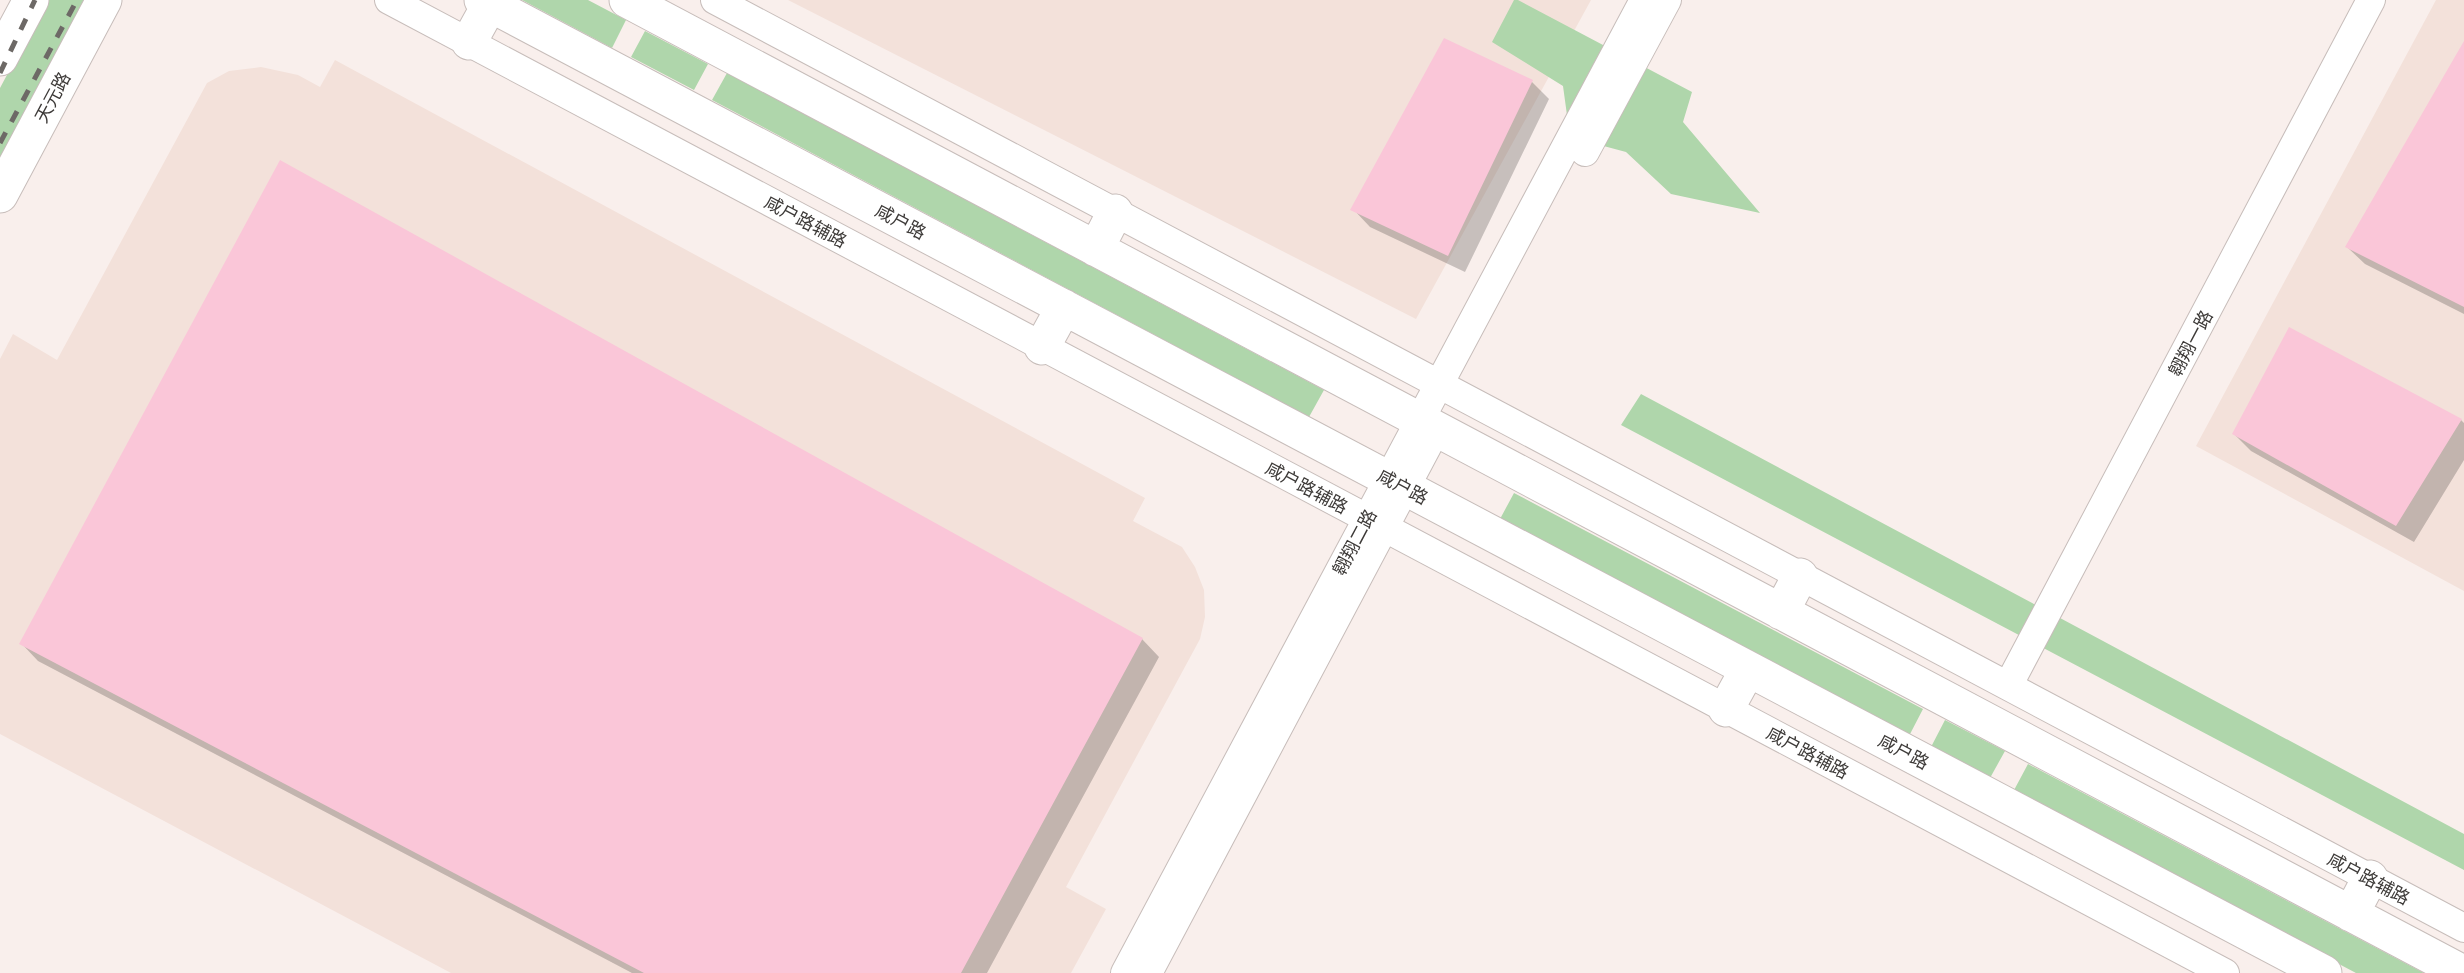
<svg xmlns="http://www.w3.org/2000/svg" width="2464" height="973" viewBox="0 0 2464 973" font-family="Manrope,'Noto Sans SC',sans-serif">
  <rect width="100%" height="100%" fill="#f9efec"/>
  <path fill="#f3e1da" d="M788 0H1591L1416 319Z
    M2436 0H2464V591L2196 446Z
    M335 60 1145 498 1133 521 1182 547 1195 567 1204 590 1205 617 1200 639 1066 887 1106 909 1071 973H451L0 734V359L13 334 57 360 207 83 229 71 261 67 298 75 320 87Z"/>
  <path fill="#afd6ab" d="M47 0H88L0 164V88Z
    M522 0H588L626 20 612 48Z
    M1514 0H1518L1692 92 1683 122 1760 213 1671 194 1626 152 1570 137 1563 86 1492 42Z
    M645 31 708 64 694 90 631 57Z
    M727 73 1324 390 1309 417 712 100Z
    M1641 394 2464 834V870L1621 425Z
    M1514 493 1923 709 1909 736 1500 519Z
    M1945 720 2005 751 1990 778 1931 747Z
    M2028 764 2424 973H2356L2013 792Z"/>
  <path fill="#0003" d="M1445 41 1532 82 1549 99 1465 272 1370 227 1353 209Z
    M2464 44V314L2365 264 2347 247Z
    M2461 420 2464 423V460L2414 542 2251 451 2234 434Z
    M1142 639 1159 657 987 973H632L38 661 21 643Z"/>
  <path fill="#fac6d8" d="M1444 38 1533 80 1448 256 1350 210Z
    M2464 41V307L2345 247Z
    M280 160 1143 638 961 973H644L19 644Z
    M2289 327 2462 419 2396 526 2232 434Z"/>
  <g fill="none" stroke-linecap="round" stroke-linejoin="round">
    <defs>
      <path id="minor" d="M389 0 2225 973
        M715 0 2464 928
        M1585 152 1667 0
        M2008 686 2371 0
        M1125 973 1644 0
        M1148 973 1437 428"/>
      <path id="major" d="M482 0 2324 973
        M627 0 2463 973
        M469 42 490 4
        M0 58 31 0
        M0 195 104 0
        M1096 249 1115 212
        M1042 347 1064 307
        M1781 612 1800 576
        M1726 709 1748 669
        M2351 914 2370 878"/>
    </defs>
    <use href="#minor" stroke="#c7bdba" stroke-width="30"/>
    <use href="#major" stroke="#c7bdba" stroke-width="37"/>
    <use href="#minor" stroke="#fff" stroke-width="28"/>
    <use href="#major" stroke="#fff" stroke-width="35"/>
    <path stroke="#6d6966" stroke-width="5" stroke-dasharray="12 12" stroke-linecap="butt" d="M0 73 35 0
      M0 143 77 0"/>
  </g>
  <g text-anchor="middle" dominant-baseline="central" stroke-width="7" stroke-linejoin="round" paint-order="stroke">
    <g font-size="18" fill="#3d3a38" stroke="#fff">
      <text transform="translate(52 97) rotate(-62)">天元路</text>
      <text transform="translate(806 221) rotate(28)">咸户路辅路</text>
      <text transform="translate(901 221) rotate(28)">咸户路</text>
      <text transform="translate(2190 343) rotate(-62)">翱翔一路</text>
      <text transform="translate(1403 486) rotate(28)">咸户路</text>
      <text transform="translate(1307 487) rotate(28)">咸户路辅路</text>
      <text transform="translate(1354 542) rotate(-62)">翱翔二路</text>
      <text transform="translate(1904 751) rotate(28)">咸户路</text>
      <text transform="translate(1808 752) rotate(28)">咸户路辅路</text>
      <text transform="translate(2369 878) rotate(28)">咸户路辅路</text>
    </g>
  </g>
</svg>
